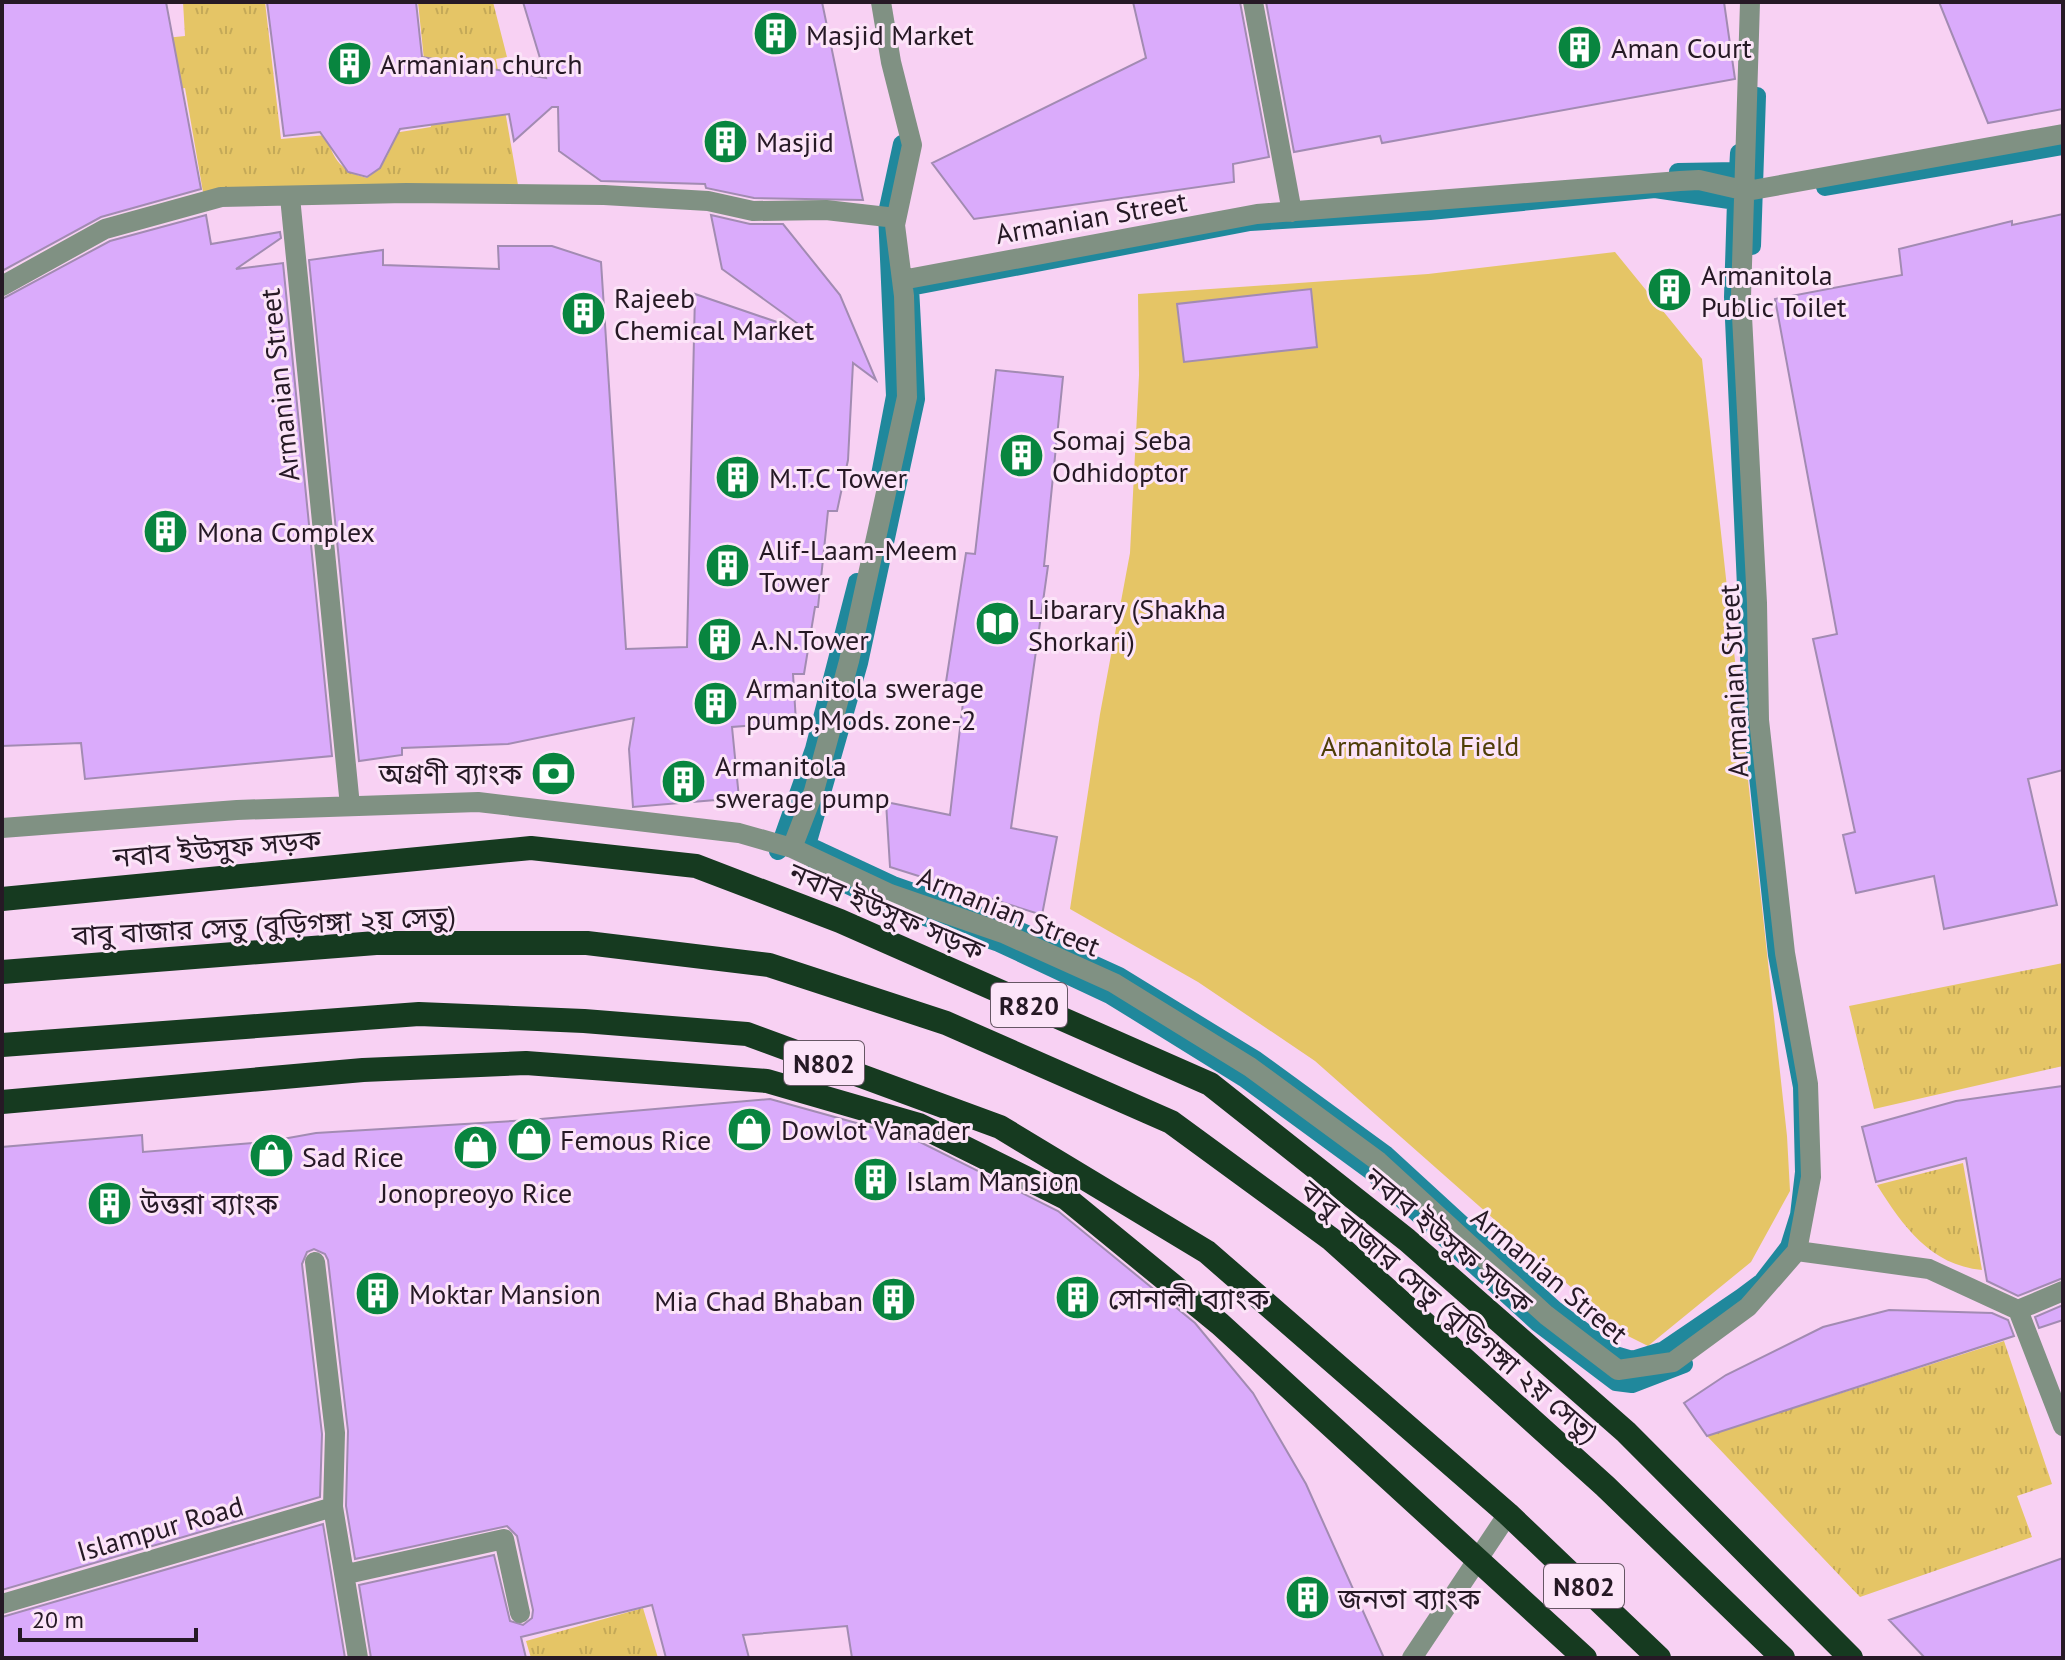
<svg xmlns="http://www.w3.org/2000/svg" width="2065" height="1660" viewBox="0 0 2065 1660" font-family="'PT Sans','Noto Sans Bengali',sans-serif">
  <defs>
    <pattern id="grass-tufts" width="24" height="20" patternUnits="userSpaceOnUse" patternTransform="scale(2)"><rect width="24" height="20" fill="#e5c566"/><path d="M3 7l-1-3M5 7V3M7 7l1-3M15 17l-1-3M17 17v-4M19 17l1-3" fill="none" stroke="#c4a958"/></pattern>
  </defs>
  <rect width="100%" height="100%" fill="#f8d1f3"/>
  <path fill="url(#grass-tufts)" d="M183 2H265L281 139 327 135C332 160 343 172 367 178 384 166 391 153 394 133L431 127 418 2H493L507 57 496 59 518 185 203 192 185 88 69 108 58 49 185 36Z
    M2063 963V1066L1874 1109 1849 1006Z
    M1963 1163 1982 1270C1930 1265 1903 1226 1877 1185Z
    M2004 1341 2052 1484 2017 1496 2032 1537 1860 1597 1707 1436Z
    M643 1608 658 1658H531L526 1641Z"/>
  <path fill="#e5c566" d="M1615 252 1702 359 1787 1136 1790 1191 1751 1262 1648 1346 1624 1334 1315 1061 1198 982 1070 909 1100 714 1130 553 1139 375 1138 294 1428 274Z"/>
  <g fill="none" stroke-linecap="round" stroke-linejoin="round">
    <path stroke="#20889c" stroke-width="18" d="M1678 172 1738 171 1739 153
      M1825 187 2063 146
      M1655 189 1736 201 1733 297 1752 720 1777 955 1802 1087 1804 1172 1799 1215 1789 1247 1762 1282 1742 1297 1664 1350 1632 1360 1615 1355 1554 1309 1385 1154 1256 1060 1119 976 1007 925 893 885 807 845 859 663 916 399 910 287 1250 222 1430 211Z
      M1752 246 1757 96
      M880 475 895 396 887 213 902 144
      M778 851 814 749 857 582
      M816 870 885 903 999 943 1110 995 1244 1078 1371 1171 1538 1323 1616 1382 1632 1384 1684 1364"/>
  </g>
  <path fill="#daabfb" stroke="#a28bb2" stroke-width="2" d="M2 2H166L201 189 101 217 2 271Z
    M267 2H416L422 57 546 78 523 2H822L863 200 754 198 706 188 705 184 601 181 559 151 558 107H552L514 141 509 114 400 129 380 168 367 177 348 172 320 132 284 136Z
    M1133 2H1240L1269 157 1233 164 1234 182 974 219 932 163 1146 58Z
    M1266 2H1724L1735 79 1382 143 1380 136 1294 152Z
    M1939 2H2063V109L1988 123Z
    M2063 214V770L2028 779 2057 905 1944 929 1934 876 1856 893 1843 835 1855 832 1813 639 1837 634 1775 299 1902 275 1899 249 2012 221V225Z
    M206 215 211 244 280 232 281 238 236 269 283 263 332 756 85 779 81 743 2 746V299L110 241Z
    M711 215 750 224H783L840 295 876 380 853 363 848 460 837 511H828L818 607H815L804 674H793L796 722 732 727 739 798 633 807 629 749 634 718 508 744 402 748V755L359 761 309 260 383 250V265L499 269 498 246H552L601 262 626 649 687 647 695 294 812 334 722 269Z
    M1311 289 1317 347 1184 362 1177 304Z
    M996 370 1063 377 1044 566H1048L1011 828 1057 837 1042 915 890 867 886 802 950 815 965 685 946 682 966 553 975 554Z
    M2063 1086V1278L2018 1296 1987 1281 1966 1158 1876 1182 1862 1127 1956 1101Z
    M770 1099 914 1139 1058 1211 1195 1323 1253 1393 1306 1484 1384 1658H852L847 1626 743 1635 749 1658H666L652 1605 521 1637 526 1658H371L359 1585 494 1555 510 1621 523 1625 532 1618 533 1610 517 1536 507 1526 355 1559 346 1506 348 1431 328 1260 325 1254 314 1249 307 1252 302 1264 322 1434 320 1497 2 1590V1147L142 1135 143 1152 266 1142 316 1133 529 1120Z
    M2063 1305V1320L2039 1328 2035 1317Z
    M1889 1310 1992 1313 2008 1320 2014 1336 1707 1436 1684 1403 1726 1375 1823 1327Z
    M323 1524 345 1658H2V1617Z
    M2063 1558V1658H1925L1889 1620Z"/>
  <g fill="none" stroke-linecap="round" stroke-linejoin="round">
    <path stroke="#809183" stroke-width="20" d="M1253 2 1292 212
      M290 197 350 806
      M902 280 1257 214 1680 181 1699 180 1747 191 2063 134
      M2 286 105 229 221 197 406 193 604 195 708 201 753 211 826 210 896 218
      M2 828 237 810 478 802 739 833 792 848 890 894 1003 933 1114 983 1250 1067 1378 1161 1546 1315 1618 1370 1673 1362 1748 1307 1797 1251 1811 1177 1808 1084 1785 953 1759 720 1757 603 1741 297 1750 2
      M792 848 814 791 849 661 907 397 904 296 895 225 912 145 891 62 881 2
      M1797 1251 1929 1269 2018 1310 2063 1291
      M315 1262 335 1433 333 1507 358 1658
      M2018 1310 2063 1426
      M347 1574 504 1539 520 1613
      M2 1604 333 1507
      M1412 1658 1508 1514"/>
    <path stroke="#163a20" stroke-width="24" d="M2 899 531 848 696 866 840 921 1210 1084 1407 1240 1626 1432 1851 1658
      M2 972 376 943H587L769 965 946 1023 1171 1122 1331 1239 1605 1486 1783 1658
      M2 1045 419 1014 584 1021 747 1034 1000 1127 1207 1252 1508 1514 1659 1658
      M2 1102 363 1070 526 1063 767 1081 919 1125 1066 1198 1220 1324 1585 1658"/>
  </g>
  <defs>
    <symbol id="building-disc" viewBox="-11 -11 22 22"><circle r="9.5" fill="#08853f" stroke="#fce4f8"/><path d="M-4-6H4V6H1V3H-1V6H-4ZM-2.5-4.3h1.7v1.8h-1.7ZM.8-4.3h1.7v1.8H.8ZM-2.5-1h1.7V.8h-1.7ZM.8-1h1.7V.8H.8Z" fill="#fff"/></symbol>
    <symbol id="library-disc" viewBox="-11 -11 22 22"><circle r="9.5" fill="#08853f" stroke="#fce4f8"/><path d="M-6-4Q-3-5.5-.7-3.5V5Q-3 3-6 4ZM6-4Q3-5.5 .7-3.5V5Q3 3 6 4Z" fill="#fff"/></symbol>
    <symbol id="bank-disc" viewBox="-11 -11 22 22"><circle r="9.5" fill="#08853f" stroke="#fce4f8"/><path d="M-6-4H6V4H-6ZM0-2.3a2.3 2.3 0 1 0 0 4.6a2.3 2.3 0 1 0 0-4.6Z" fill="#fff"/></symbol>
    <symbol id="shop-disc" viewBox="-11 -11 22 22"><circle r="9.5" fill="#08853f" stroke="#fce4f8"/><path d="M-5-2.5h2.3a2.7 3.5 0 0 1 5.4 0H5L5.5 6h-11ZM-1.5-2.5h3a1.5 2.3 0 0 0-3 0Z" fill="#fff"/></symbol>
  </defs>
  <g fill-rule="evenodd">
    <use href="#building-disc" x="750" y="8" width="51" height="51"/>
    <use href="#building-disc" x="1554" y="22" width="51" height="51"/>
    <use href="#building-disc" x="324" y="38" width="51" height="51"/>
    <use href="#building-disc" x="700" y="116" width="51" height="51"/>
    <use href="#building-disc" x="1644" y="264" width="51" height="51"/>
    <use href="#building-disc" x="558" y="288" width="51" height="51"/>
    <use href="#building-disc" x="996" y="430" width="51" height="51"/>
    <use href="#building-disc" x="712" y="452" width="51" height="51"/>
    <use href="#building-disc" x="140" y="506" width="51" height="51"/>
    <use href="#building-disc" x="702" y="540" width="51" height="51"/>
    <use href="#library-disc" x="972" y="598" width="51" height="51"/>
    <use href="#building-disc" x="694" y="614" width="51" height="51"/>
    <use href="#building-disc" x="690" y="678" width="51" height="51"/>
    <use href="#bank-disc" x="528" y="748" width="51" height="51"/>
    <use href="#building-disc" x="658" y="756" width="51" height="51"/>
    <use href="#shop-disc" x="724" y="1104" width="51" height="51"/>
    <use href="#shop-disc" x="504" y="1114" width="51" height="51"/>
    <use href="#shop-disc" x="450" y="1122" width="51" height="51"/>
    <use href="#shop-disc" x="246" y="1130" width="51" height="51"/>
    <use href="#building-disc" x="850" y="1154" width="51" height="51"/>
    <use href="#building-disc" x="84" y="1178" width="51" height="51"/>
    <use href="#building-disc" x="352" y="1268" width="51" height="51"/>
    <use href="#building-disc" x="1052" y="1272" width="51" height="51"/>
    <use href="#building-disc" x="868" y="1274" width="51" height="51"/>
    <use href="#building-disc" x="1282" y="1572" width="51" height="51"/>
  </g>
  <g text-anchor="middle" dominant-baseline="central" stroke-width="6" stroke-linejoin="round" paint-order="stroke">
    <g fill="#fce4f8" stroke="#665664" stroke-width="2">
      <rect x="991" y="983" width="76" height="44" rx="6"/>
      <rect x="784" y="1041" width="80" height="44" rx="6"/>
      <rect x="1544" y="1564" width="80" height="44" rx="6"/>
    </g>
    <g font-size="26" font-weight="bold" fill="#261925">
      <text x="1029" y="1005">R820</text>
      <text x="824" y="1063">N802</text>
      <text x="1584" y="1586">N802</text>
    </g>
    <g font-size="28" fill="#261925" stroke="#fce4f8" text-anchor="start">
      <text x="806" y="34">Masjid Market</text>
      <text x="1611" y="47">Aman Court</text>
      <text x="380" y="63">Armanian church</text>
      <text x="756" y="141">Masjid</text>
      <text x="1701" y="274">Armanitola<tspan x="1701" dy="32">Public Toilet</tspan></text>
      <text x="614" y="297">Rajeeb<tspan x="614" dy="32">Chemical Market</tspan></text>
      <text x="1052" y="439">Somaj Seba<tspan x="1052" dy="32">Odhidoptor</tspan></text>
      <text x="769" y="477">M.T.C Tower</text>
      <text x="197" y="531">Mona Complex</text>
      <text x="759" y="549">Alif-Laam-Meem<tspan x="759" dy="32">Tower</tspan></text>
      <text x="1028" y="608">Libarary (Shakha<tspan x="1028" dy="32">Shorkari)</tspan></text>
      <text x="751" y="639">A.N.Tower</text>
      <text x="746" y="687">Armanitola swerage<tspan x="746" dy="32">pump,Mods. zone-2</tspan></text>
      <text x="715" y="765">Armanitola<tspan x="715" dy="32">swerage pump</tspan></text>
      <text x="522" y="773" text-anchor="end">অগ্রণী ব্যাংক</text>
      <text x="781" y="1129">Dowlot Vanader</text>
      <text x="560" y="1139">Femous Rice</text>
      <text x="302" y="1156">Sad Rice</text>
      <text x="906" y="1180">Islam Mansion</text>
      <text x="476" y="1192" text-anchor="middle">Jonopreoyo Rice</text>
      <text x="140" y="1203">উত্তরা ব্যাংক</text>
      <text x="409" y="1293">Moktar Mansion</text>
      <text x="1108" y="1298">সোনালী ব্যাংক</text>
      <text x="863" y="1300" text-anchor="end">Mia Chad Bhaban</text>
      <text x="1338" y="1598">জনতা ব্যাংক</text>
    </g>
    <g font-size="28" fill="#261925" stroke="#fce4f8">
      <text transform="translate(1091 217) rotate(-10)">Armanian Street</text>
      <text transform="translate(279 385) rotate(-96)">Armanian Street</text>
      <text transform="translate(1733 681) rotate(-93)">Armanian Street</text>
      <text transform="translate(217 848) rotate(-5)">নবাব ইউসুফ সড়ক</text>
      <text transform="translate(887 911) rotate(23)">নবাব ইউসুফ সড়ক</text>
      <text transform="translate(1009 911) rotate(22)">Armanian Street</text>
      <text transform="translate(264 925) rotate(-3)">বাবু বাজার সেতু (বুড়িগঙ্গা ২য় সেতু)</text>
      <text transform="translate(1449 1240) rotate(40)">নবাব ইউসুফ সড়ক</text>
      <text transform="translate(1550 1275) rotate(40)">Armanian Street</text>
      <text transform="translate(1450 1311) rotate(41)">বাবু বাজার সেতু (বুড়িগঙ্গা ২য় সেতু)</text>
      <text transform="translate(160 1528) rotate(-16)">Islampur Road</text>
    </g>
    <g font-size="28" fill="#4f3e07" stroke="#fce4f8">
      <text x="1420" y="745">Armanitola Field</text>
    </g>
  </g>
  <rect width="2065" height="1660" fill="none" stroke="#261925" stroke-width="8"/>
  <path d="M20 1628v12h176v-12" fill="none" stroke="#261925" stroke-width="4"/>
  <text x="32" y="1628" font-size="24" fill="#261925" stroke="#fce4f8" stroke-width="6" paint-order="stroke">20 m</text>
</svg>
